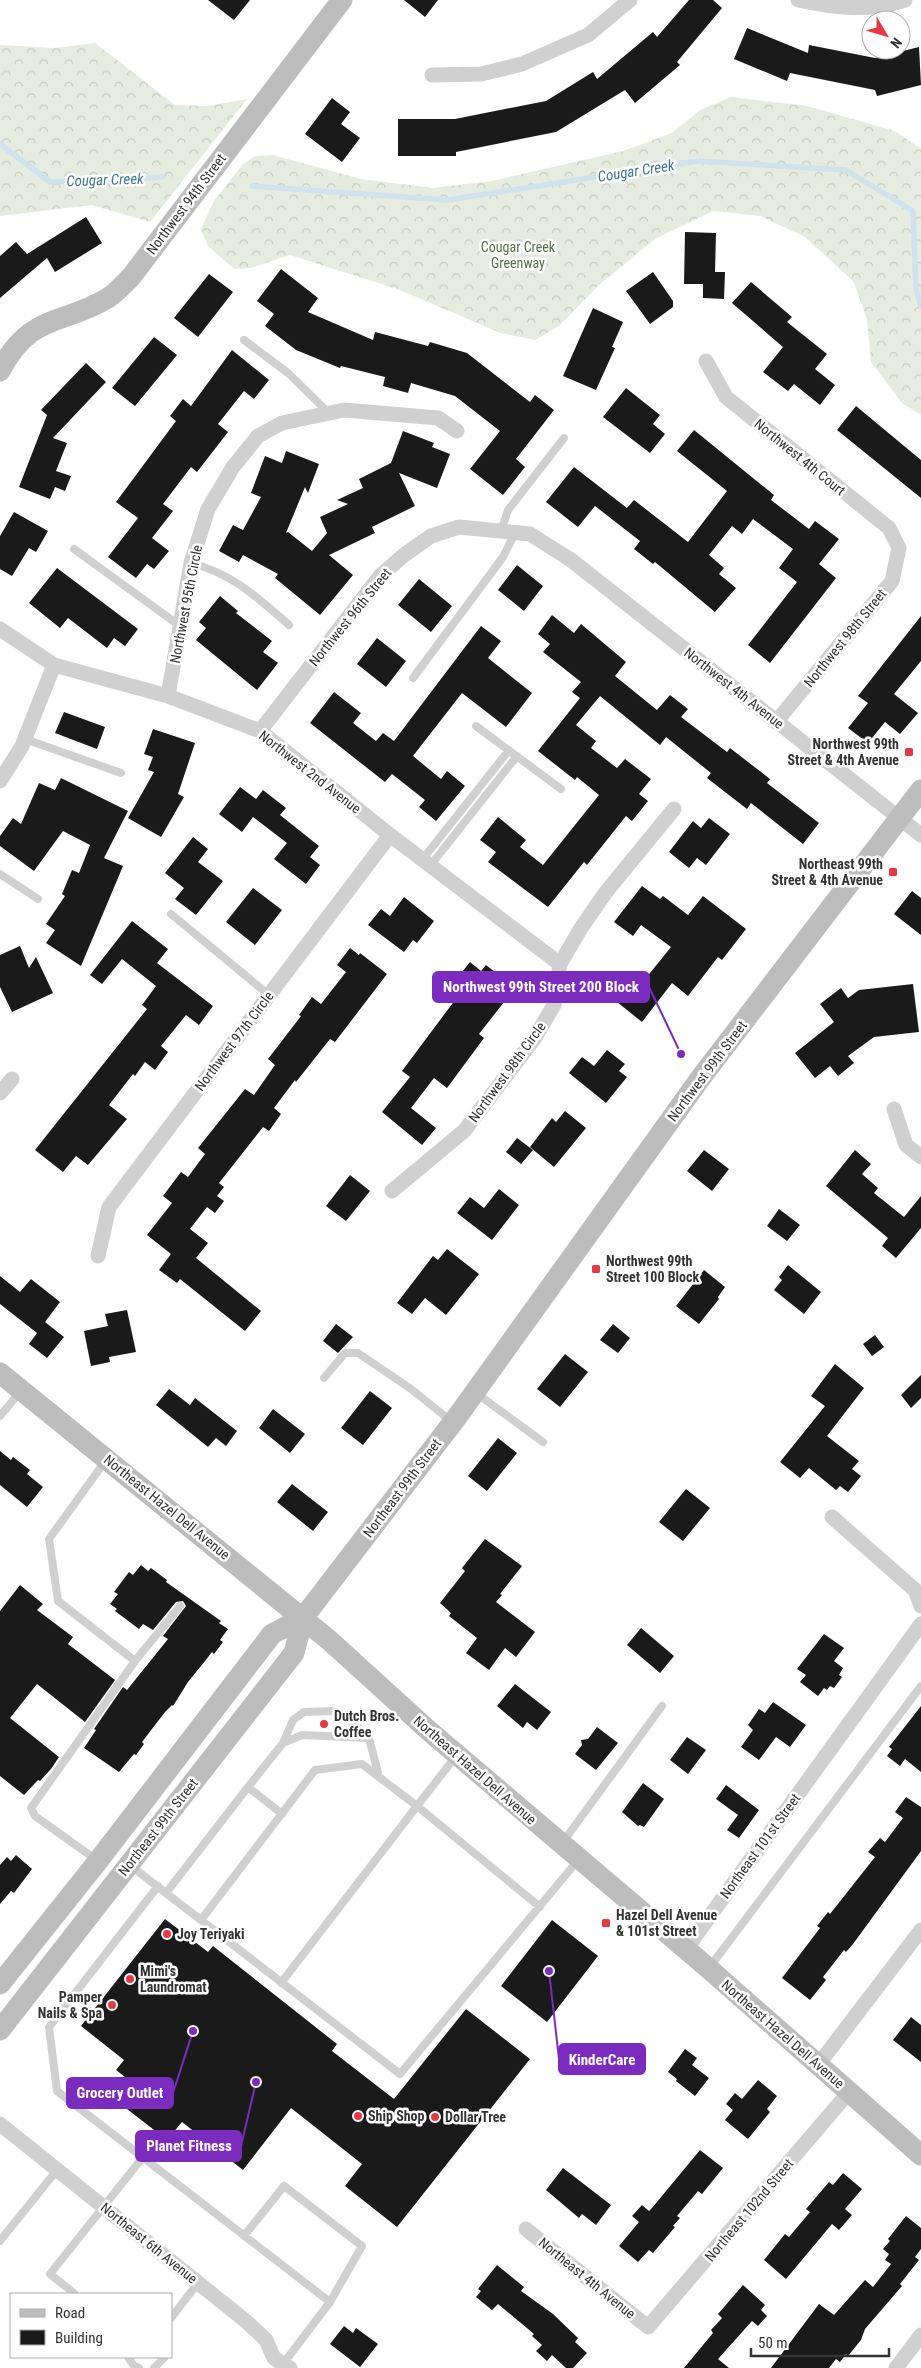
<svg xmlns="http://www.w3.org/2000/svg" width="921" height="2368" viewBox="0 0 921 2368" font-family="'Roboto Condensed',sans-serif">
  <defs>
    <pattern id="forest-crowns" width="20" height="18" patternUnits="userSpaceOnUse" patternTransform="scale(1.25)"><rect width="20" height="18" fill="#e6ecdf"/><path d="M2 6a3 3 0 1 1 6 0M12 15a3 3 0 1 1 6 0" fill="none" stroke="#c6cbc0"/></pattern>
  </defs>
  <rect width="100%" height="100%" fill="#fff"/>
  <path fill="url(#forest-crowns)" d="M95 43 175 105 208 106 247 99 150 222 92 205 0 216V45L54 48Z
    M731 97 807 106 895 131 921 149V415L902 403 871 362 867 320 854 282 805 237 760 216 713 211 655 239 599 285 559 326 535 340 501 333 397 289 290 255 251 268 234 269 208 246 201 229 214 201 242 165 255 156 273 155 361 179 433 188 492 181 623 151 672 133 700 110Z"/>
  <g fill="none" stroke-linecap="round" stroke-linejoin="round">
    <path stroke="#cfe2ee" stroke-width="5.5" d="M0 144 50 182 162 177
      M252 186 448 200 698 161 846 170 913 211 916 289 921 306"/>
  </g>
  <path fill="#1a1a1a" d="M208 0H250L234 20Z
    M404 0H438L425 17Z
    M689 0H713L722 8 677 62 680 65 635 103 625 90 556 132 456 152V156H398V119H455L546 101 593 72 597 79 653 32 657 37Z
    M747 28 808 53 809 45 875 58 919 47 921 85 877 96 875 90 790 73 787 81 734 59Z
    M332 98 350 112 341 124 360 138 342 162 305 134Z
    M86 217 102 243 55 272 47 258 0 298V256L16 242 27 254Z
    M685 232 716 233 715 272H725L724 299 703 298V284H684Z
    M281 269 318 298 308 312 373 340 375 332 428 346 430 342 467 353 530 402 535 395 554 410 516 459 525 467 503 495 470 469 500 431 455 396 411 383 408 393 383 386 385 377 341 366 340 368 296 350 265 326 274 314 257 301Z
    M653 272 673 301V307L650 324 626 291Z
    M209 274 233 292 198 337 174 318Z
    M751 282 792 317 787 322 827 354 815 369 835 385 820 405 794 384 788 391 763 372 783 347 732 303Z
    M593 308 623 322 612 347 615 348 596 390 563 376Z
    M154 337 177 355 135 406 112 388Z
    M232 350 269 380 254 399 244 391 218 424 228 432 197 472 191 467 163 504 173 511 152 538 169 551 154 569 147 564 136 578 108 557 138 518 116 502 176 421 170 416 183 399 191 406Z
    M86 363 106 382 53 438 67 443 56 471 71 476 65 491 55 487 50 499 19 487 47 415 41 410Z
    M626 388 660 415 653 424 665 434 650 453 603 417Z
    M856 406 921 460V498L837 430Z
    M694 430 774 495 771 500 809 529 815 521 839 539 819 564 836 578 770 663 748 645 797 582 779 568 793 549 753 519 742 534 732 526 709 555 724 568 719 574 736 588 715 612 655 562 653 564 634 549 640 541 595 506 578 527 546 502 574 467 627 508 634 500 688 542 727 491 677 451Z
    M403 431 434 443 432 447 450 454 437 488 399 473 415 506 372 527 375 533 329 555 353 575 320 615 275 578 278 574 243 555 239 562 219 551 233 525 243 530 261 497 251 493 265 456 282 463 286 451 319 464 308 493 305 487 286 533 288 532 312 551 327 533 320 517 348 504 337 500 363 488 359 479 391 463Z
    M14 512 48 531 36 552 29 548 12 576 0 569V536Z
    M517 565 543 586 524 611 498 590Z
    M57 568 138 629 125 646 114 638 107 648 68 618 60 628 29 603Z
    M419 579 452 606 431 632 398 605Z
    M220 596 238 611 236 613 272 641 263 652 278 663 257 690 196 640 206 628 199 622Z
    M552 615 574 633 581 624 626 662 615 676 657 710 670 695 688 709 681 717 727 752 730 748 770 779 767 783 819 823 803 844 751 803 747 809 707 778 711 773 666 737 660 745 600 696 576 725 596 741 591 748 617 768 625 759 651 779 639 794 648 801 632 821 626 816 587 865 584 862 548 907 488 862 496 852 480 840 498 817 526 840 520 847 543 865 599 795 577 777 575 780 538 751 580 698 572 692 581 682 543 652 550 644 538 634Z
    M921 616V661L894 694 918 713 900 734 885 722 868 743 848 728 868 703 858 696Z
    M481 626 501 641 488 658 532 693 506 727 462 693 413 756 441 779 447 771 465 786 436 821 419 807 425 800 392 774 385 782 310 723 334 692 361 713 353 723 376 741 383 733 394 741Z
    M377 638 406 661 386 687 357 664Z
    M64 712 105 727 97 749 55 733Z
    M153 729 195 743 178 794 184 797 161 837 128 818 154 772 148 770 153 757 144 754Z
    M61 778 128 811 104 858 123 866 81 966 46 943 55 930 46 924 65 896 62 894 72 870 79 873 90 845 63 831 34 871 0 846V836L13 818 21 824 39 783 55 790Z
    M240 787 256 799 263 790 286 808 280 815 319 846 310 857 320 865 306 884 274 859 287 843 253 817 242 832 219 814Z
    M709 818 730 834 706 865 697 858 689 868 669 852 693 821 701 828Z
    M193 837 208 849 198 862 223 881 196 915 175 899 184 888 165 873Z
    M642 886 660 899 663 896 688 915 703 896 746 929 722 960 718 957 688 996 672 983 642 1022 617 1002 640 972 646 978 671 947 641 925 633 936 614 922Z
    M253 888 282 910 255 945 226 922Z
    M912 891 921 898V935L894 914Z
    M404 897 434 921 417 943 413 940 404 952 368 925 381 909 390 916Z
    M132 921 168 949 157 963 213 1006 199 1025 186 1015 161 1046 168 1052 155 1070 145 1062 135 1076 133 1074 109 1105 127 1119 88 1165 76 1156 63 1172 35 1150 147 1009 142 1005 156 986 122 959 102 984 90 975Z
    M20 946 29 968 36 957 53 993 12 1012 0 987V955Z
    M350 948 359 955 360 953 387 974 335 1042 330 1039 296 1082 295 1080 274 1108 281 1114 269 1131 263 1127 219 1183 224 1187 217 1196 224 1201 215 1213 207 1207 190 1229 208 1243 196 1258 261 1311 245 1331 180 1279 177 1283 159 1270 171 1254 147 1235 172 1203 163 1196 181 1172 188 1177 205 1154 198 1148 245 1089 254 1095 275 1065 268 1059 301 1016 299 1015 312 997 321 1004 346 972 337 965Z
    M470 962 481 971 486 965 515 988 479 1034 484 1038 447 1088 434 1078 411 1108 436 1128 422 1145 382 1112 410 1077 402 1071 464 988 455 981Z
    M913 984 919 1032 874 1037 848 1056 854 1063 838 1076 830 1066 815 1078 795 1053 834 1022 820 1004 841 988 848 998 859 990Z
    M607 1050 625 1064 619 1071 627 1077 606 1103 569 1073 582 1057 594 1066Z
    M565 1111 586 1128 554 1167 530 1147 552 1118 556 1122Z
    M517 1138 533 1150 521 1164 506 1152Z
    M704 1150 729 1169 712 1191 687 1171Z
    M855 1150 871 1164 862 1174 878 1188 874 1193 904 1217 921 1196V1228L896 1258 882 1246 888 1238 826 1186Z
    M350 1175 370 1191 346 1221 326 1206Z
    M499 1189 519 1205 492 1240 457 1213 470 1197 484 1208Z
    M779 1209 800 1225 787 1241 767 1226Z
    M447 1249 479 1274 446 1315 425 1298 412 1314 397 1303 433 1256 438 1260Z
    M788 1265 821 1292 804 1314 774 1290 782 1280 779 1277Z
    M704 1270 725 1287 718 1297 719 1299 699 1324 676 1306Z
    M0 1276 20 1292 31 1279 60 1302 45 1322 64 1337 47 1358 29 1344 37 1333 0 1304Z
    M127 1310 136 1352 109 1357 110 1362 91 1366 84 1331 108 1326 105 1314Z
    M336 1324 353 1337 338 1353 323 1341Z
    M613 1324 630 1338 618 1353 600 1340Z
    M875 1335 884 1347 872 1356 863 1344Z
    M565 1354 588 1372 560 1407 537 1389Z
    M835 1364 864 1388 827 1436 859 1461 852 1469 861 1476 848 1492 840 1486 836 1490 809 1468 800 1478 780 1462 825 1406 811 1396Z
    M921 1375V1398L911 1408 901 1395Z
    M169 1389 190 1405 195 1398 237 1431 226 1446 216 1438 208 1447 156 1405Z
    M370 1391 392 1408 363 1445 341 1428Z
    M273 1409 305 1434 290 1453 259 1428Z
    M498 1438 517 1453 487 1491 468 1476Z
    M0 1451 11 1460 13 1457 30 1470 27 1474 43 1487 27 1507 0 1485Z
    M292 1484 328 1512 313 1531 277 1502Z
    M686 1489 710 1508 683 1541 659 1522Z
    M485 1539 522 1566 500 1594 502 1595 496 1602 535 1632 516 1657 505 1648 489 1670 466 1653 477 1638 449 1616 451 1613 440 1603 465 1571 462 1568Z
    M141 1565 148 1571 151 1568 167 1580 166 1582 221 1621 219 1623 228 1629 220 1640 223 1642 214 1654 212 1652 205 1661 188 1682 173 1706 172 1705 165 1712 142 1742 144 1744 136 1755 134 1754 119 1772 84 1748 96 1730 94 1729 123 1687 127 1690 168 1639 163 1636 186 1606 183 1601 176 1602 153 1630 143 1624 139 1629 115 1611 117 1609 110 1604 118 1594 114 1592 129 1572 133 1575Z
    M20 1585 43 1604 37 1610 73 1637 68 1644 115 1680 85 1722 37 1684 10 1718 59 1757 51 1769 40 1781 38 1780 24 1795 0 1776V1611Z
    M641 1628 674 1656 660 1673 627 1645Z
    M824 1634 844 1648 834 1661 843 1668 839 1675 842 1677 834 1688 830 1686 827 1690 824 1688 818 1696 800 1682 806 1675 797 1669Z
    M515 1684 551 1712 537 1730 527 1722 523 1728 497 1706Z
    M773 1702 806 1725 790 1747 776 1737 759 1760 741 1747 753 1730 748 1725 759 1709 765 1713Z
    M921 1706V1772L905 1759 900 1766 887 1756 892 1749 889 1747Z
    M597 1727 618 1743 596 1770 575 1754 582 1745 581 1740 588 1739Z
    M687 1737 706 1750 688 1774 670 1760Z
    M643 1783 664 1799 644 1827 640 1825 638 1826 622 1812Z
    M726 1785 759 1810 739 1838 727 1830 738 1815 716 1799Z
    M906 1797 921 1807V1851L853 1944 846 1952 844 1950 823 1977 826 1980 810 2000 782 1978 820 1928 817 1926 828 1912 830 1914 875 1857 868 1852 880 1838 885 1842 903 1818 895 1812Z
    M16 1855 32 1869 14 1893 11 1891 0 1904V1865L7 1857 11 1861Z
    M165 1919 208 1952 213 1946 337 2044 332 2051 394 2099 466 2009 530 2059 397 2227 345 2186 362 2164 291 2108 243 2170 182 2122 167 2140 127 2109 142 2090 116 2070 124 2060 81 2026Z
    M552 1920 598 1956 547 2022 501 1986Z
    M911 2017 921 2025V2062L893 2040Z
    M685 2049 697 2058 692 2065 709 2078 695 2096 676 2081 677 2079 668 2072Z
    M758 2080 777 2096 767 2109 770 2112 748 2139 725 2120 733 2110 726 2104 735 2093 742 2099Z
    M700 2150 723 2168 702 2194 698 2191 677 2216 680 2218 673 2226 675 2227 653 2253 649 2250 638 2262 619 2246 639 2222 632 2216 642 2205 649 2211 652 2208Z
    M563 2168 611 2205 596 2225 582 2214 579 2218 546 2190Z
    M843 2173 862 2189 845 2209 852 2215 839 2230 832 2224 786 2279 764 2260 785 2234 789 2237 810 2212 806 2209 829 2182 833 2185Z
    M906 2216 921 2228V2249L915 2257 919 2260 900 2284 902 2286 865 2329 861 2340 848 2356 846 2354 840 2362 836 2359 829 2368H771L819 2304 834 2315 865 2280 873 2287 891 2264 885 2260 889 2254 883 2249 890 2241 888 2239Z
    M497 2265 524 2287 521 2291 553 2314 578 2338 575 2342 587 2353 573 2368H566L552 2355 547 2361 536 2351 542 2345 532 2336 534 2334 498 2304 492 2310 476 2297 481 2291 478 2289Z
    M743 2285 765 2305 761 2310 767 2316 758 2326 752 2321 718 2359 729 2368H684L713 2333 711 2330 722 2318 718 2314Z
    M344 2326 353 2333 356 2328 378 2344 360 2367 330 2344Z"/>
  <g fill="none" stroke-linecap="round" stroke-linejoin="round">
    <path stroke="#d0d0d0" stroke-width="8" d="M244 340 288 373 329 413
      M501 531 508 510 564 438
      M74 549 180 626
      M191 563C233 574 257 597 289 625
      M413 678 503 557 515 533
      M476 726 561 789
      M25 739 121 773
      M422 860 509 750
      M430 866 517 756
      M0 874 38 899
      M171 914 269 995
      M324 1378 345 1353H358L411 1389 451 1421
      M476 1393 543 1442
      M0 1416 20 1392
      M135 1661 180 1606
      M283 1743 302 1735 369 1738
      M248 1787 283 1743 293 1720 304 1712 333 1711 346 1716 369 1738 379 1777
      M563 1842 662 1706
      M98 1861 35 1816 31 1808 135 1661 58 1601 49 1539 106 1460
      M131 1866 400 2074 579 1859
      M158 1886 49 2027 57 2091 330 2302 283 2364
      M166 1893 248 1787 282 1814
      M201 1920 315 1770 362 1764 417 1806 456 1756
      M709 1968 921 1686
      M281 1983 417 1806 540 1907
      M244 2236 284 2186 362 2246 330 2302
      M0 2241 57 2170
      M75 2294 50 2274 143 2157
      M171 2318 198 2283
      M128 2357 134 2366 139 2368
      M154 2368 165 2357"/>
    <path stroke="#d0d0d0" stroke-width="15" d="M798 0C835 8 868 12 905 0
      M432 75 481 74 522 64 588 35 630 0
      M706 361 726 397 889 528 899 548 892 581 776 722
      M0 629 54 665 168 696 260 731 390 835 560 964
      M168 696 191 563 208 509 233 467 258 436 282 423 344 410 438 418 457 431
      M260 731 380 576 404 555 431 536 459 527 530 534 571 560 921 835
      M0 781 22 746 54 665
      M0 1093 12 1079
      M894 1109 906 1145 921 1157
      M392 1191 464 1131 534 1039 554 1005 560 964 581 928 606 892 674 809
      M98 1256 109 1207 390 835
      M832 1517 915 1590 921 1606
      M686 1949 921 1624
      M818 2065 921 1930
      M0 2124 247 2322 266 2340 274 2358 290 2368
      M526 2229 648 2327 849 2092
      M896 2368 921 2335"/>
    <path stroke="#bdbdbd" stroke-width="21" d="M0 371C30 313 61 326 108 298 116 293 124 284 131 277L342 0
      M0 1373 329 1640 428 1730 708 1968 921 2155
      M0 1984 98 1861 272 1634 303 1618
      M0 2030 294 1653 303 1618 457 1417 702 1076 921 790"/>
  </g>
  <g fill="#e63946" stroke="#fff" stroke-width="2">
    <rect x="904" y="747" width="10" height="10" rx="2.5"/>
    <rect x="888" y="867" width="10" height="10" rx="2.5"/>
    <rect x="591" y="1264" width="10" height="10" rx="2.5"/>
    <circle cx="324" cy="1724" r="5"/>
    <rect x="601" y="1918" width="10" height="10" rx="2.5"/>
    <circle cx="167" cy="1934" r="5"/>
    <circle cx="130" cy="1979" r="5"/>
    <circle cx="112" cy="2005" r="5"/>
    <circle cx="358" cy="2116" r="5"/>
    <circle cx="435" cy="2117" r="5"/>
  </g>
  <g text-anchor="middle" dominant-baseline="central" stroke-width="5" stroke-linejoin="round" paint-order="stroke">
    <g font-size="14" fill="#333" stroke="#fff">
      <text transform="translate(186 204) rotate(-53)">Northwest 94th Street</text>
      <text transform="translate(800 457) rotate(39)">Northwest 4th Court</text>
      <text transform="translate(186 604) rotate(-79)">Northwest 95th Circle</text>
      <text transform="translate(350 617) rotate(-51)">Northwest 96th Street</text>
      <text transform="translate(845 638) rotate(-51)">Northwest 98th Street</text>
      <text transform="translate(734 688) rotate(38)">Northwest 4th Avenue</text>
      <text transform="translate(310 772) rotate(38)">Northwest 2nd Avenue</text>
      <text transform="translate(234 1041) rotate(-53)">Northwest 97th Circle</text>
      <text transform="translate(707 1071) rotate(-53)">Northwest 99th Street</text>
      <text transform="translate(507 1072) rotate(-54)">Northwest 98th Circle</text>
      <text transform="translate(402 1488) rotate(-53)">Northeast 99th Street</text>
      <text transform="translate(167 1507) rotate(39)">Northeast Hazel Dell Avenue</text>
      <text transform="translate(475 1770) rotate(41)">Northeast Hazel Dell Avenue</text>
      <text transform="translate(158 1827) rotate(-52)">Northeast 99th Street</text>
      <text transform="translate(760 1846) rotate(-54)">Northeast 101st Street</text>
      <text transform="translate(783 2034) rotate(41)">Northeast Hazel Dell Avenue</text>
      <text transform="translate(749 2210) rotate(-50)">Northeast 102nd Street</text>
      <text transform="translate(149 2243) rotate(39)">Northeast 6th Avenue</text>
      <text transform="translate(587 2278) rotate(39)">Northeast 4th Avenue</text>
    </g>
    <g font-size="14" fill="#56703f" stroke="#fff">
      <text x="518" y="247">Cougar Creek<tspan x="518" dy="16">Greenway</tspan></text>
    </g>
    <g font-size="14" font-weight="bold" fill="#333" stroke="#fff" text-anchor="start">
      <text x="899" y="744" text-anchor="end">Northwest 99th<tspan x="899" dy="16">Street &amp; 4th Avenue</tspan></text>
      <text x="883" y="864" text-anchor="end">Northeast 99th<tspan x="883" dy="16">Street &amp; 4th Avenue</tspan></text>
      <text x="606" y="1261">Northwest 99th<tspan x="606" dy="16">Street 100 Block</tspan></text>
      <text x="334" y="1716">Dutch Bros.<tspan x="334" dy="16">Coffee</tspan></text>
      <text x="616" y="1915">Hazel Dell Avenue<tspan x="616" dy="16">&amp; 101st Street</tspan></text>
      <text x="177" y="1934">Joy Teriyaki</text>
      <text x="140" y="1971">Mimi's<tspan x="140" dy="16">Laundromat</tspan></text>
      <text x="102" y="1997" text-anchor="end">Pamper<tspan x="102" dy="16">Nails &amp; Spa</tspan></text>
      <text x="368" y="2116">Ship Shop</text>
      <text x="445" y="2117">Dollar Tree</text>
    </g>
    <g font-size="15" font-style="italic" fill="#3f7597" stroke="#fff">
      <text transform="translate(636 171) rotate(-9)">Cougar Creek</text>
      <text transform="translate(105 180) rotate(-2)">Cougar Creek</text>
    </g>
  </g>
  <path fill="none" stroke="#7b2cbf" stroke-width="2" d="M681 1054L649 987M549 1971L559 2059M193 2031L173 2093M256 2082L241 2146"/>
  <g fill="#7b2cbf" stroke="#fff" stroke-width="2">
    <circle cx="681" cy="1054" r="5"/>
    <circle cx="549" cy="1971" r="5"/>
    <circle cx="193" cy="2031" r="5"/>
    <circle cx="256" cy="2082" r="5"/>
  </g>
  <g fill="#7b2cbf" stroke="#7b2cbf" stroke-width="2">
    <rect x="433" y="972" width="216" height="30" rx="5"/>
    <rect x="559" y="2044" width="86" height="30" rx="5"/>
    <rect x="67" y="2078" width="106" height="30" rx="5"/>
    <rect x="136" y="2131" width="105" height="30" rx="5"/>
  </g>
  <g font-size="15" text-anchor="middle" font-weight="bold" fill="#fff">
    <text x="541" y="992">Northwest 99th Street 200 Block</text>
    <text x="602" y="2065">KinderCare</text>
    <text x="120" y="2098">Grocery Outlet</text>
    <text x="189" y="2151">Planet Fitness</text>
  </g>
  <rect x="10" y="2293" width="162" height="65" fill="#ffffff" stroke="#adadad"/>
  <rect x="20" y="2309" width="25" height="8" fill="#bdbdbd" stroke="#adadad"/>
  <text x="55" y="2318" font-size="15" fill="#333333">Road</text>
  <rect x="20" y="2330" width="25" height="15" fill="#1a1a1a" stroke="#adadad"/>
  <text x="55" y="2343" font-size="15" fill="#333333">Building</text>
  <g transform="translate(886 35) rotate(128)"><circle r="24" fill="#ffffff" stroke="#adadad"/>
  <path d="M0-4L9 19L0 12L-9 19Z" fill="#e63946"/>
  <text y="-8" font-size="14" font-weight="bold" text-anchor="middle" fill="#333333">N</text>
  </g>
  <path d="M751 2348v8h138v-8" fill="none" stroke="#333333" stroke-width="2.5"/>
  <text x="758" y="2348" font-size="15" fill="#333333" stroke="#ffffff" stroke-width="4" paint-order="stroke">50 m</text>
</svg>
